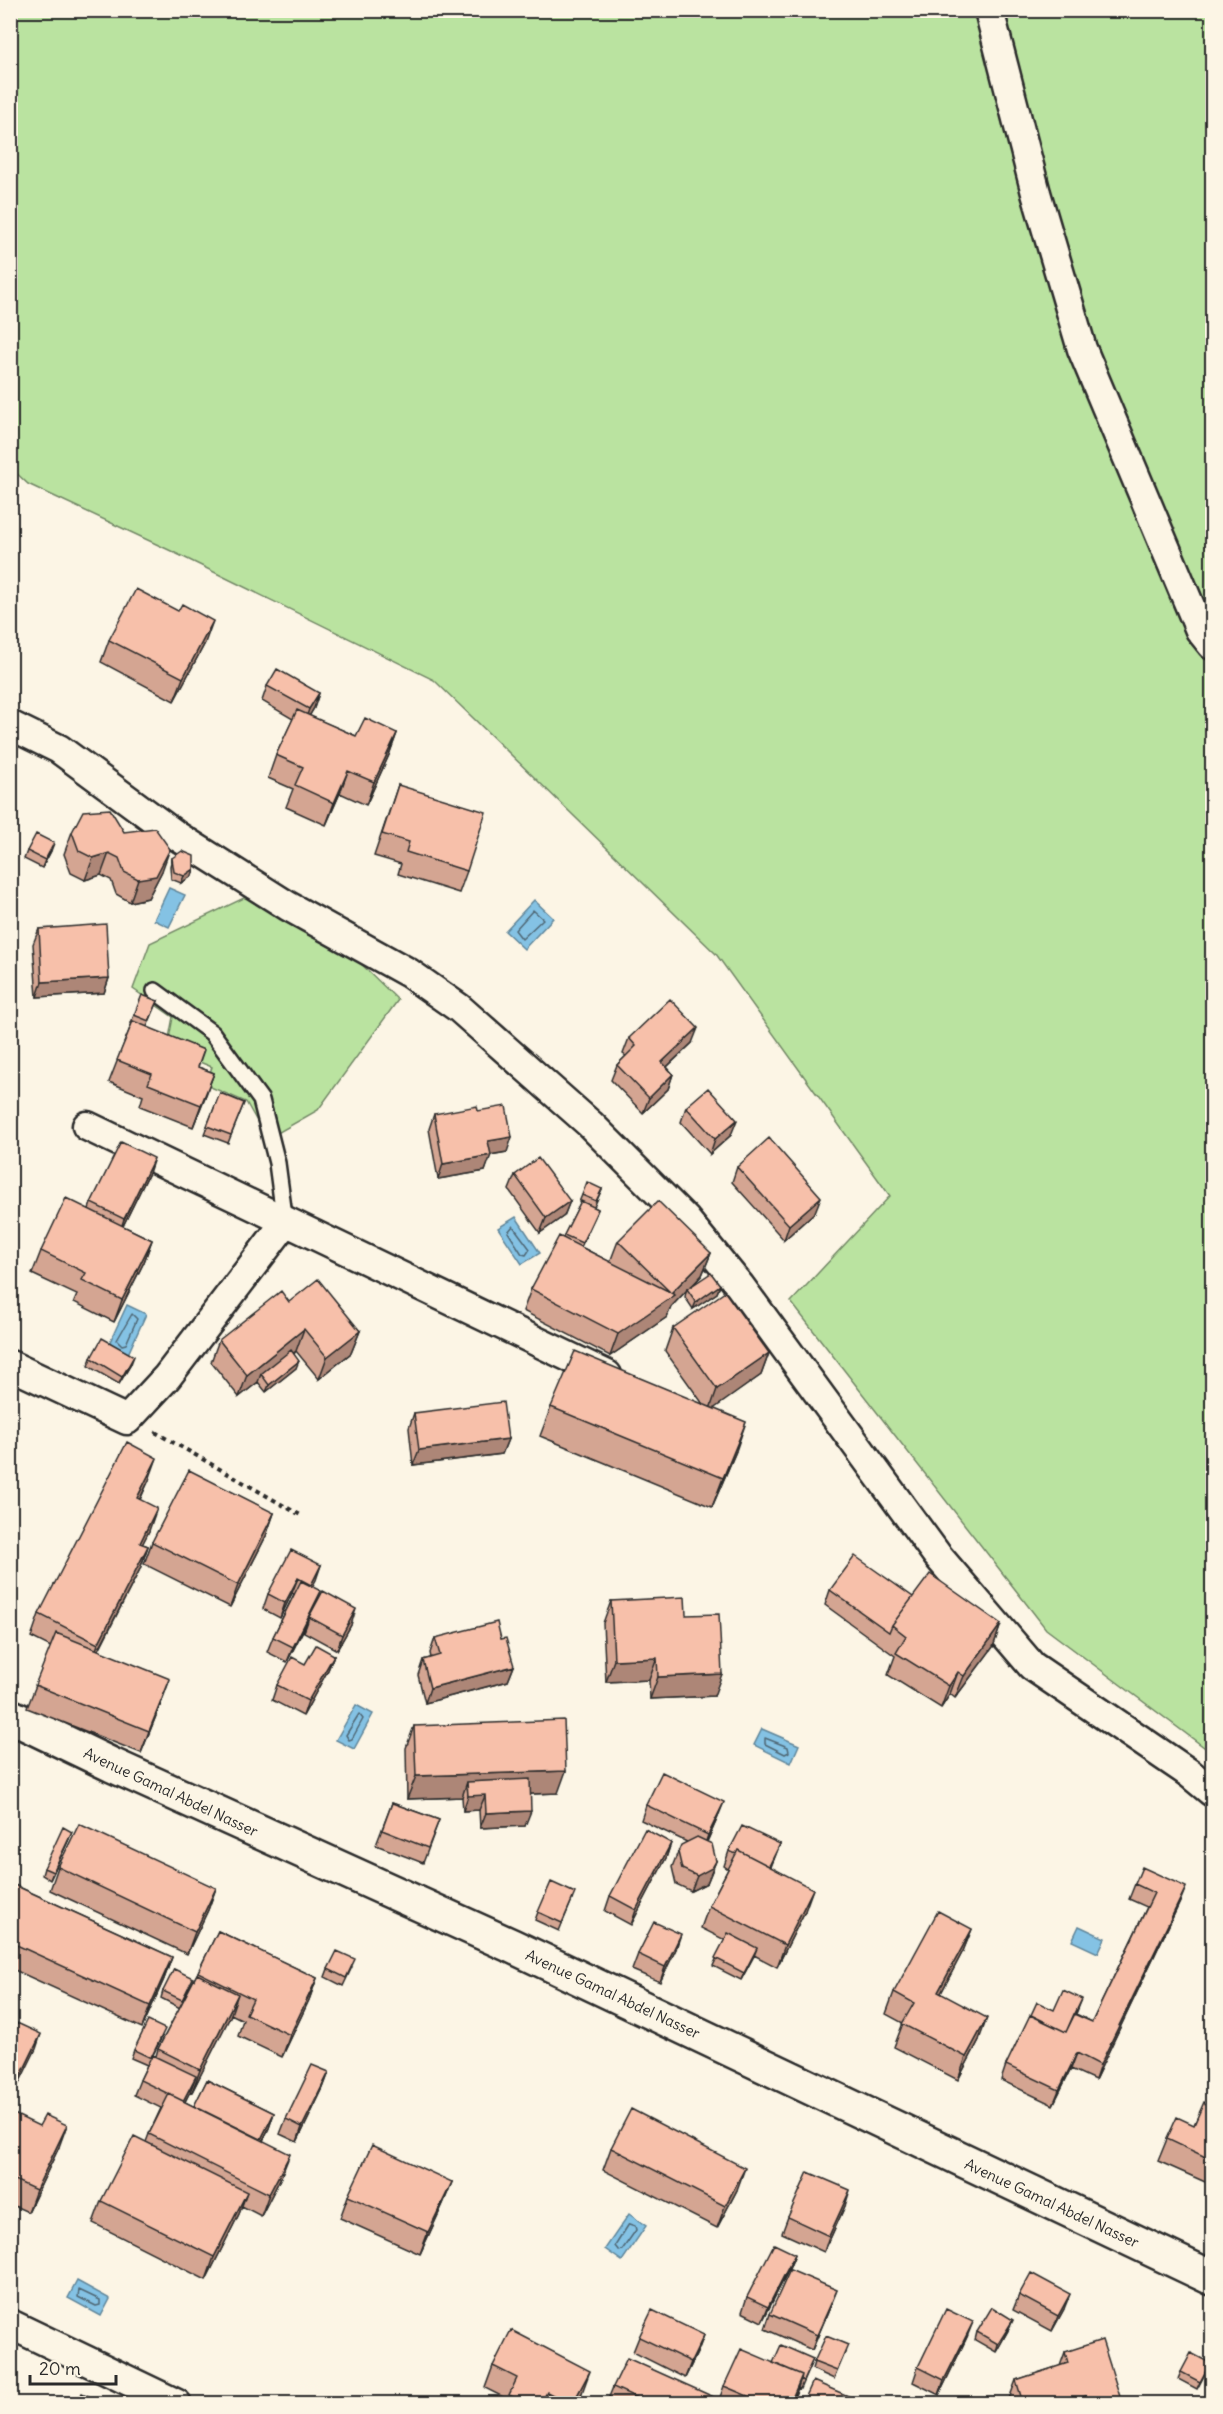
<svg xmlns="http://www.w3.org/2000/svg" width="1223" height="2414" viewBox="0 0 1223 2414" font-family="Delius,sans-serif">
  <rect width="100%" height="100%" fill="#fcf5e5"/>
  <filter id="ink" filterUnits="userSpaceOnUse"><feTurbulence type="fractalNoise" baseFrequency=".0167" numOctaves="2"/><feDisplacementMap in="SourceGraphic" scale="12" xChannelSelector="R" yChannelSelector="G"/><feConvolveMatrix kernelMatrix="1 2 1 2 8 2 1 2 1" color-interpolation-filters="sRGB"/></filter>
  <g filter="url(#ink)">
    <path fill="#bae3a0" stroke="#728766" stroke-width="1.5" d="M11 11H1212V1753L1046 1629 791 1302 890 1196 716 954 434 680 169 550 28 484 11 468Z
      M248 896 348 951 398 1000 318 1110 267 1139 246 1102 206 1085 212 1067 167 1049 173 1017 133 989 150 943Z"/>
    <path fill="#84c2e4" stroke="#60869a" stroke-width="1.5" d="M169 888 185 895 169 927 154 920Z
      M534 900 553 918 524 949 505 931Z
      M516 1217 540 1253 522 1264 498 1228Z
      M127 1305 146 1314 128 1354 108 1346Z
      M356 1705 373 1714 354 1749 336 1740Z
      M762 1729 799 1745 791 1763 754 1745Z
      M1079 1926 1105 1938 1098 1953 1072 1941Z
      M629 2214 646 2226 622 2261 605 2249Z
      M77 2281 110 2299 101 2316 68 2298Z"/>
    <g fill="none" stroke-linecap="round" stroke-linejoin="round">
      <path stroke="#4f6775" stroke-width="1.5" d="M533 910 543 919 522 939 515 930Z
        M513 1226 530 1249 526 1255 522 1254 508 1232Z
        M132 1314 137 1319 126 1344 122 1345 117 1340Z
        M359 1714 363 1719 352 1739 349 1740 346 1735Z
        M765 1738 788 1747 789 1752 785 1754 765 1744Z
        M629 2224 635 2226 636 2230 622 2250 619 2251 615 2246Z
        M79 2290 100 2300V2305L96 2306 78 2297Z"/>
      <defs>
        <path id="service" d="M155 991 212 1033 261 1100 277 1163 285 1223"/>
        <path id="minor" d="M989 10 1036 193 1082 349 1200 630 1212 645
          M10 725 59 749 177 836 288 906 409 973 459 1008 590 1124 686 1220 740 1286 937 1555 1032 1666 1189 1773 1212 1792
          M87 1126 607 1375
          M10 1365 127 1420 167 1377 285 1223
          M10 2324 177 2404"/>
        <path id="tertiary" d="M10 1716 112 1765 512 1946 1212 2278"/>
      </defs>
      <use href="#service" stroke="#2b2b2b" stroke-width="20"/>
      <use href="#minor" stroke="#2b2b2b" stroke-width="33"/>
      <use href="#tertiary" stroke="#2b2b2b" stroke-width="38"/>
      <path stroke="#2b2b2b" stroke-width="4" stroke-dasharray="4.5 4.5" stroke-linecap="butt" d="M155 1432 302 1516"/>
      <use href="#service" stroke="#fcf5e5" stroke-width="15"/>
      <use href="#minor" stroke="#fcf5e5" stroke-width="28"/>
      <use href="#tertiary" stroke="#fcf5e5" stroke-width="33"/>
    </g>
    <path fill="#d4a592" stroke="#2b2b2b" stroke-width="1.5" d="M109 640 205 643 174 701 101 662Z
      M267 686 319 693 314 708 309 716 356 736 397 733 389 755 366 805 340 793 326 825 286 807 293 789 268 778 276 755 293 719 262 701Z
      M398 785 467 871 459 893 398 874 401 864 374 856Z
      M72 832H124L162 871 148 898 130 902 116 894 111 880 101 875 85 880 71 873 64 854Z
      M27 851H51L42 868 24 859Z
      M172 858 194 869 192 876 181 883 171 879 170 866Z
      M39 929 109 978 104 993 37 997 33 944Z
      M158 1001 147 1027 198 1067 214 1073 193 1127 140 1106 143 1096 109 1082 132 1023H131L134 1015Z
      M629 1038 692 1043 667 1067 673 1074 668 1089 643 1113 611 1080 617 1065 626 1056 623 1054Z
      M220 1093 244 1103 228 1143 204 1134Z
      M686 1107 731 1135 710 1154 681 1122Z
      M478 1111 507 1152 490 1155 485 1171 438 1179 429 1129 434 1114Z
      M737 1167 815 1212 784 1240 732 1182Z
      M149 1173 123 1226 152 1240 144 1262 114 1322 74 1302 77 1295 32 1274 41 1251 89 1209 91 1203Z
      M515 1175 570 1201 564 1216 540 1233 509 1190Z
      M602 1189 594 1207 598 1209 581 1247 610 1262 618 1241 711 1253 702 1275 692 1286 720 1285 717 1293 693 1309 685 1297 686 1291 671 1307 667 1317 610 1356 523 1311 531 1289 563 1238 580 1203 579 1202 582 1195Z
      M289 1302 360 1331 351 1353 319 1379 296 1351 294 1354 296 1368 266 1392 258 1382 239 1397 211 1362 219 1340Z
      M673 1328 769 1353 761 1375 713 1408 736 1451 712 1507 540 1436 551 1407 703 1404 665 1351Z
      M91 1358 131 1364 119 1384 88 1366Z
      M414 1413 508 1439 502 1454 413 1465 409 1428Z
      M149 1480 140 1500 149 1531 142 1544 148 1546 140 1569 99 1650 162 1701 141 1753 27 1708 51 1647 31 1637 39 1614Z
      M274 1513 266 1536 230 1607 144 1564 152 1542Z
      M321 1565 312 1587 316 1605 351 1625 337 1650 304 1632 308 1621 287 1662 267 1652 273 1637 294 1594 292 1593 280 1618 263 1609 268 1594Z
      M830 1590 913 1597 1001 1624 993 1647 955 1698 950 1694 941 1708 888 1675 895 1656 825 1605Z
      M611 1601 686 1615 714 1696 650 1699 649 1680 606 1682 603 1623Z
      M435 1638 514 1666 508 1681 425 1703 418 1675 423 1660 431 1658 430 1653Z
      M334 1655 328 1670 303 1716 272 1700 277 1685 305 1664Z
      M414 1726 558 1793 530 1794 525 1826 480 1828 479 1810 463 1811 462 1797 407 1799 406 1748Z
      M392 1803 439 1820 423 1863 376 1845Z
      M646 1805 718 1817 707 1842 716 1861 707 1883 691 1891 676 1884 672 1867 678 1852 687 1842 641 1820Z
      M69 1839 50 1880 42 1875 44 1868Z
      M671 1843 666 1858 631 1925 605 1911 610 1896Z
      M780 1844 771 1867 805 1911 777 1967 754 1955 741 1980 713 1966 725 1940 701 1928 709 1906 728 1869 724 1866 729 1851Z
      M58 1867 216 1888 208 1910 187 1954 50 1890Z
      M10 1883 172 1957 164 1979 142 2028 10 1968Z
      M1135 1884 1180 1902 1095 2080 1071 2069 1053 2105 1001 2080 1006 2065 1082 1999 1076 2014 1092 2022 1147 1907 1129 1899Z
      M572 1900 559 1931 535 1920 538 1912Z
      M972 1929 963 1951 941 1993 979 2040 958 2080 894 2047 903 2023 886 2014 894 1992Z
      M218 1931 317 1978 309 2000 282 2057 238 2036 243 2020 231 2014 192 2092 190 2091 185 2102 194 2107 207 2080 274 2113 269 2128 263 2141 281 2177 261 2216 242 2206 239 2214 206 2280 93 2223 101 2201 146 2142 149 2134 161 2108 134 2095 140 2080 147 2065 131 2058 134 2050 162 2037 153 2055 156 2056 158 2049 197 1974Z
      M676 1949 660 1982 632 1970 638 1954Z
      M352 1967 343 1986 325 1977 328 1969Z
      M190 1986 180 2008 161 1998 163 1991Z
      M329 2072 323 2088 297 2142 280 2134 286 2119Z
      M1212 2081V2185L1158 2161 1167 2139 1194 2125 1205 2102Z
      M10 2112 59 2147 28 2212 10 2204Z
      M611 2148 737 2190 717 2228 603 2170Z
      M452 2182 443 2204 420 2254 340 2218 348 2196Z
      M845 2206 824 2252 782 2233 788 2217Z
      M795 2254 789 2269 762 2322 742 2312 747 2297Z
      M1019 2295 1064 2309 1052 2331 1013 2310Z
      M831 2305 812 2350 765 2329 770 2314Z
      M1010 2327 996 2352 975 2340 977 2332Z
      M704 2335 698 2351 685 2378 633 2352 639 2337Z
      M967 2337 939 2395 913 2382 918 2367Z
      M1065 2352 1122 2403H1008V2402L1016 2380 1060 2366Z
      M845 2353 834 2379 812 2369 814 2362Z
      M813 2359 800 2389 798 2388 791 2403H610L607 2402 613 2387 719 2400 724 2386 773 2363Z
      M493 2366 582 2393 576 2403H506L507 2399 485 2388Z
      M1207 2370 1197 2389 1178 2379 1181 2372Z"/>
    <path fill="#ad8677" stroke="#2b2b2b" stroke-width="1.5" d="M213 621 205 643 174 701 183 678Z
      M319 693 314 708 304 725 309 709Z
      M397 733 389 755 366 805 374 782Z
      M348 771 340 793 326 825 334 803Z
      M54 843 51 851 42 868 45 860Z
      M170 849 162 871 148 898 130 902 138 879Z
      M109 853 101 875 85 880 93 858Z
      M194 869 192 876 181 883 184 876Z
      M109 978 104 993 37 997 42 982Z
      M698 1028 692 1043 656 1077 662 1062Z
      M214 1073 206 1095 193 1127 201 1105Z
      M673 1074 668 1089 643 1113 649 1098Z
      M737 1120 731 1135 710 1154 715 1139Z
      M512 1137 507 1152 483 1156 488 1141Z
      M491 1155 485 1171 438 1179 443 1164Z
      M154 1158 149 1173 119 1234 124 1219Z
      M821 1197 815 1212 784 1240 789 1225Z
      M570 1201 564 1216 540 1233 546 1218Z
      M598 1209 595 1217 579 1250 582 1243Z
      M152 1240 144 1262 114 1322 122 1300Z
      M711 1253 702 1275 688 1290 687 1289 686 1291 671 1307 667 1317 610 1356 618 1334 671 1293Z
      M720 1285 717 1293 693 1309 696 1302Z
      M304 1329 296 1351 263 1377 261 1374 258 1382 239 1397 247 1375Z
      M360 1331 351 1353 319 1379 327 1357Z
      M769 1353 761 1375 709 1412 717 1389Z
      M134 1356 131 1364 119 1384 122 1377Z
      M299 1361 296 1368 266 1392 269 1385Z
      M746 1422 736 1451 712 1507 723 1478Z
      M508 1439 502 1454 413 1465 419 1450Z
      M157 1458 149 1480 129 1521 137 1498Z
      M157 1508 149 1531 132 1565 140 1543Z
      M274 1513 266 1536 230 1607 238 1585Z
      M148 1546 140 1569 90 1666 98 1644Z
      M321 1565 316 1580 305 1600 311 1585Z
      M298 1578 292 1593 280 1618 285 1603Z
      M321 1591 315 1606 287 1662 293 1647Z
      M356 1609 351 1625 337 1650 342 1635Z
      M1001 1624 993 1647 955 1698 964 1676Z
      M334 1655 328 1670 303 1716 308 1701Z
      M657 1658 649 1680 606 1682 614 1660Z
      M514 1666 508 1681 425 1703 430 1688Z
      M958 1672 950 1694 941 1708 949 1686Z
      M722 1674 714 1696 650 1699 658 1677Z
      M170 1679 162 1701 141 1753 149 1731Z
      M566 1771 558 1793 485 1796 479 1810 463 1811 468 1796 467 1782 462 1797 407 1799 416 1776Z
      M724 1802 718 1817 703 1850 708 1835Z
      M531 1811 525 1826 480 1828 486 1813Z
      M72 1832 69 1839 50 1880 53 1872Z
      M671 1843 666 1858 631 1925 636 1910Z
      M780 1844 774 1859 761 1885 767 1870Z
      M716 1861 707 1883 691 1891 697 1876Z
      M1186 1887 1180 1902 1095 2080 1100 2065Z
      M216 1888 208 1910 187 1954 195 1932Z
      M813 1889 805 1911 777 1967 785 1945Z
      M972 1929 963 1951 930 2014 938 1992Z
      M681 1934 676 1949 660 1982 665 1967Z
      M757 1948 754 1956 741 1980 744 1973Z
      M172 1957 164 1979 142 2028 150 2006Z
      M317 1978 309 2000 282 2057 290 2035Z
      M238 1994 230 2017 192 2092 200 2070Z
      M987 2018 979 2040 958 2080 966 2057Z
      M41 2034 36 2049 10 2102V2098Z
      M1077 2053 1071 2069 1053 2105 1059 2090Z
      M329 2072 323 2088 297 2142 302 2127Z
      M196 2076 190 2092 177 2116 183 2101Z
      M274 2113 269 2128 256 2154 261 2139Z
      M67 2125 59 2147 28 2212 36 2190Z
      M290 2154 281 2177 261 2216 269 2194Z
      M745 2168 737 2190 717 2228 725 2206Z
      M452 2182 443 2204 420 2254 428 2232Z
      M850 2190 845 2206 824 2252 829 2236Z
      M247 2192 239 2214 206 2280 214 2257Z
      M795 2254 789 2269 762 2322 768 2307Z
      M837 2290 831 2305 812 2350 817 2335Z
      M1070 2294 1064 2309 1052 2331 1058 2316Z
      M1013 2320 1010 2327 996 2352 998 2344Z
      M973 2322 967 2337 939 2395 944 2380Z
      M704 2335 698 2351 685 2378 691 2362Z
      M1210 2363 1207 2370 1197 2389 1200 2382Z
      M590 2371 582 2393 576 2403H573Z
      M802 2375 797 2391 791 2403H790Z
      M1086 2396 1083 2403H1063Z"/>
    <path fill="#f7c0aa" stroke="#2b2b2b" stroke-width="1.5" d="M136 589 178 611 182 604 213 621 183 678 109 640Z
      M277 669 319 693 309 709 267 686Z
      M297 710 356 736 365 718 397 733 374 782 348 771 334 803 295 785 303 767 276 755Z
      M398 785 486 812 467 871 406 852 409 842 382 834Z
      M110 809 124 832 155 828 170 849 156 876 138 879 124 872 119 858 109 853 93 858 79 851 72 832 83 811Z
      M36 834 54 843 45 860 27 851Z
      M182 851 194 856V869L184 876 174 872 172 858Z
      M106 924 109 978 42 982 39 929Z
      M142 995 158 1001 149 1021 134 1015Z
      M670 999 698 1028 662 1062 673 1074 649 1098 617 1065 636 1046 629 1038Z
      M133 1021 204 1050 198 1067 214 1073 201 1105 148 1084 152 1074 117 1060Z
      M708 1088 737 1120 715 1139 686 1107Z
      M220 1093 244 1103 231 1135 207 1126Z
      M477 1106 478 1111 506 1106 512 1137 488 1141 491 1155 443 1164 434 1114Z
      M769 1138 821 1197 789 1225 737 1167Z
      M121 1142 154 1158 124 1219 91 1203Z
      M538 1158 570 1201 546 1218 515 1175Z
      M587 1182 602 1189 596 1201 582 1195Z
      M66 1198 152 1240 122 1300 82 1280 86 1273 41 1251Z
      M581 1201 598 1209 582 1243 564 1235Z
      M658 1201 711 1253 671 1293 675 1295 618 1334 531 1289 559 1236 670 1292 618 1241Z
      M711 1273 720 1285 696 1302 687 1289Z
      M318 1279 360 1331 327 1357 304 1329 247 1375 219 1340 281 1291 289 1302Z
      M725 1292 769 1353 717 1389 673 1328Z
      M102 1338 134 1356 122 1377 91 1358Z
      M291 1350 299 1361 269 1385 261 1374Z
      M575 1351 746 1422 723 1478 551 1407Z
      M503 1402 508 1439 419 1450 414 1413Z
      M127 1442 157 1458 137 1498 157 1508 140 1543 148 1546 98 1644 39 1614Z
      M189 1470 274 1513 238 1585 152 1542Z
      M291 1550 321 1565 311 1585 298 1578 285 1603 268 1594Z
      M855 1556 913 1597 892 1625 889 1632 830 1590Z
      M930 1574 1001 1624 964 1676 958 1672 949 1686 896 1653 906 1636 892 1625Z
      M301 1581 321 1591 293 1647 273 1637Z
      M323 1591 356 1609 342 1635 309 1617Z
      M685 1597 686 1615 719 1614 722 1674 658 1677 657 1658 614 1660 611 1601Z
      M10 1602 17 1605 10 1619Z
      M497 1622 501 1639 506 1638 514 1666 430 1688 423 1660 440 1655 435 1638Z
      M56 1633 170 1679 149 1731 35 1685Z
      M316 1645 334 1655 308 1701 277 1685 292 1657 305 1664Z
      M564 1720 566 1771 416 1776 414 1726Z
      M662 1772 724 1802 708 1835 646 1805Z
      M530 1779 531 1811 486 1813 485 1795 468 1796 467 1782Z
      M392 1803 439 1820 428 1848 382 1830Z
      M79 1824 216 1888 195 1932 58 1867Z
      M742 1826 780 1844 769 1866 738 1850 736 1854 729 1851Z
      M63 1827 72 1832 53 1872 44 1868Z
      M645 1829 671 1843 636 1910 610 1896Z
      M697 1837 712 1844 716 1861 712 1868 697 1876 682 1869 678 1852 681 1845Z
      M738 1850 813 1889 785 1945 709 1906Z
      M1142 1867 1186 1887 1100 2065 1077 2053 1059 2090 1006 2065 1030 2015 1066 2032 1074 2014 1092 2022 1154 1893 1135 1884Z
      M551 1882 575 1893 562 1923 538 1912Z
      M10 1883 172 1957 150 2006 10 1942Z
      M938 1911 972 1929 938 1992 987 2018 966 2057 902 2024 914 2003 894 1992Z
      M654 1922 681 1934 665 1967 638 1954Z
      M218 1931 317 1978 290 2035 246 2014 253 1999 198 1972Z
      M728 1933 757 1948 744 1973 715 1958Z
      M337 1951 355 1959 346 1978 328 1969Z
      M174 1969 193 1978 182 2000 163 1991Z
      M197 1974 238 1994 200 2070 158 2049Z
      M1063 1990 1082 1999 1066 2032 1031 2015 1037 2002 1054 2010Z
      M148 2021 165 2029 151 2058 134 2050Z
      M17 2023 41 2034 10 2098V2037Z
      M152 2055 196 2076 183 2101 140 2080Z
      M312 2065 329 2072 302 2127 286 2119Z
      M207 2080 274 2113 261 2139 194 2106Z
      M169 2094 290 2154 269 2194 149 2134Z
      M1204 2102 1212 2106V2160L1167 2139 1177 2117 1194 2125Z
      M631 2109 745 2168 725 2206 611 2148Z
      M10 2112 39 2126 45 2115 67 2125 36 2190 10 2178Z
      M134 2136 247 2192 214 2257 101 2201Z
      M372 2145 452 2182 428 2232 348 2196Z
      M808 2172 850 2190 829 2236 788 2217Z
      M774 2244 795 2254 768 2307 747 2297Z
      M790 2270 837 2290 817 2335 770 2314Z
      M1031 2273 1070 2294 1058 2316 1019 2295Z
      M992 2307 1013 2320 998 2344 977 2332Z
      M946 2309 973 2322 944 2380 918 2367Z
      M652 2310 704 2335 691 2362 639 2337Z
      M511 2330 590 2371 573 2403H569L547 2392 541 2403H525L509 2395 517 2378 493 2366Z
      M826 2336 848 2345 837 2371 814 2362Z
      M1102 2340 1122 2403H1088L1086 2396 1063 2403H1023L1016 2380 1068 2363 1065 2352Z
      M781 2345 813 2359 803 2381 801 2380 802 2375 773 2363Z
      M741 2349 802 2375 790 2403H764L724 2386Z
      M1191 2353 1210 2363 1200 2382 1181 2372Z
      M627 2358 727 2403H648L613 2387Z
      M813 2381 855 2399 853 2403H803Z
      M82 2393 103 2403H77Z"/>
  </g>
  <g text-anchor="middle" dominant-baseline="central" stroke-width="4.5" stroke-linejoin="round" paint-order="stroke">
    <g font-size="15" fill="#2b2b2b" stroke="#fcf5e5">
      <text transform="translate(171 1792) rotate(25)">Avenue Gamal Abdel Nasser</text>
      <text transform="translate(613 1994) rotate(25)">Avenue Gamal Abdel Nasser</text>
      <text transform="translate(1052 2203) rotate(25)">Avenue Gamal Abdel Nasser</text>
    </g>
  </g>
  <rect width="1223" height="2414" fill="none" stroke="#fcf5e5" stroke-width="36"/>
  <rect x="18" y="18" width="1187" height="2378" fill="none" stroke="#2b2b2b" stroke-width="2" filter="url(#ink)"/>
  <path d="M30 2375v9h86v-9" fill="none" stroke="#2b2b2b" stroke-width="3"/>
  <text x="39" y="2375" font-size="18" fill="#2b2b2b" stroke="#fcf5e5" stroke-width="4.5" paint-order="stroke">20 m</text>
</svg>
